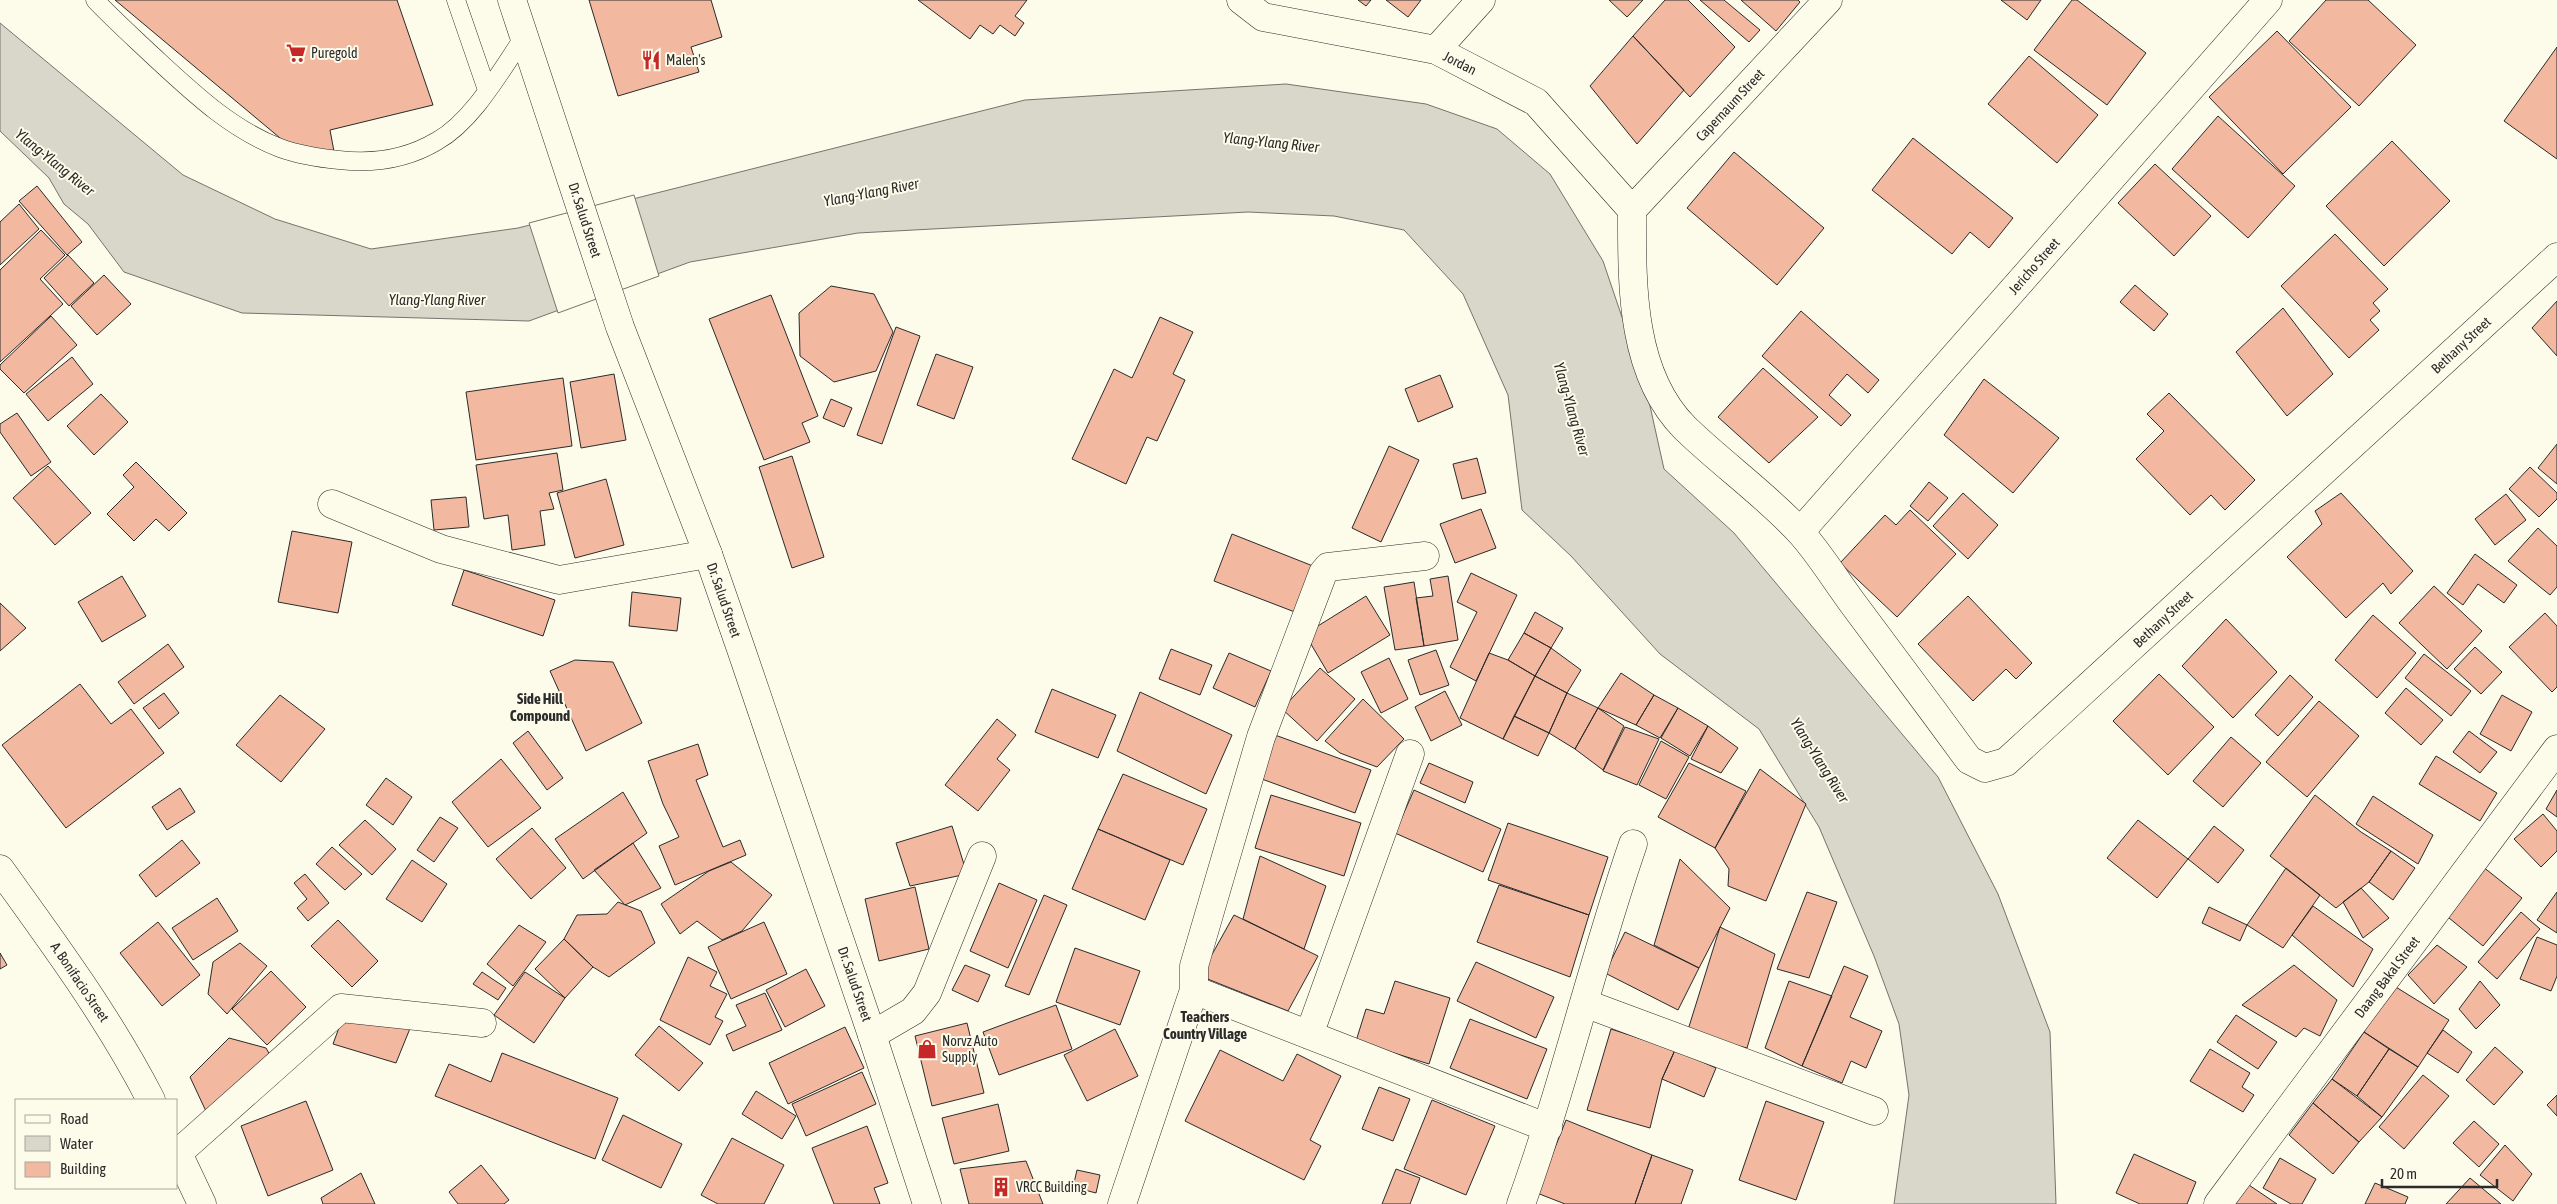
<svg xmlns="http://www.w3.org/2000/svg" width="2557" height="1204" viewBox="0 0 2557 1204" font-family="'Asap Condensed',sans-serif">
  <rect width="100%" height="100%" fill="#fdfbea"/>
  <path fill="#d8d7c9" stroke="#74746e" d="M0 23 183 175 275 219 371 249 518 228 1025 100 1286 84 1426 104 1497 129 1550 174 1603 261 1646 388 1664 469 1734 533 1938 777 1998 894 2050 1032 2056 1204H1894L1909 1095 1899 1024 1874 956 1819 827 1759 729 1660 654 1571 556 1522 510 1508 395 1463 294 1404 230 1334 216 1248 212 858 233 690 262 529 321 242 313 124 272 88 224 64 204 49 178 0 131Z"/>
  <path fill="#fdfbea" stroke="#74746e" d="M634 195 659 276 558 313 529 223Z"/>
  <path fill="#f2b8a0" stroke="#2b2b2b" d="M115 0H397L433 105 330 130 335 157 286 143Z
    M589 0H711L722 37 691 47 699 72 618 96Z
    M918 0H1027L1015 16 1024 23 1015 36 1000 25 993 34 980 25 970 39Z
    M1358 0H1371L1366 6Z
    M1386 0H1421L1408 17Z
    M1609 0H1643L1627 17Z
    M1665 0H1688L1735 47 1690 97 1633 36Z
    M1700 0H1724L1760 30 1749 42Z
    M1741 0H1798L1800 2 1776 31Z
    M2001 0H2041L2027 20Z
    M2072 0H2077L2146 53 2107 105 2034 50Z
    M2326 0H2368L2416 45 2359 106 2289 41Z
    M2277 31 2351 107 2283 174 2209 97Z
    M1633 36 1684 90 1637 144 1590 86Z
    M2557 47V159L2504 121Z
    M2029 56 2098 115 2057 163 1988 104Z
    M2218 116 2295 186 2248 238 2172 169Z
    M1913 138 2013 218 1989 248 1970 232 1952 254 1872 190Z
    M2392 141 2450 201 2384 266 2326 206Z
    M1734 152 1824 228 1777 285 1687 208Z
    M2155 164 2211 216 2174 256 2118 203Z
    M37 186 82 242 67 255 19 201Z
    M19 204 39 229 0 265V222Z
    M41 230 65 255 40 279 63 304 0 362V270Z
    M2335 234 2388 289 2373 303 2380 311 2370 320 2379 330 2349 358 2281 286Z
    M68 255 94 283 69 306 44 278Z
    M104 275 131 304 97 335 71 306Z
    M2135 285 2168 314 2154 331 2120 302Z
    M831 286 874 294 893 332 876 371 834 382 800 356 799 313Z
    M771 295 818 416 802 423 810 442 764 460 709 319Z
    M2557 301V356L2532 328Z
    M2283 308 2333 374 2287 416 2236 352Z
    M1801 311 1879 380 1868 393 1847 374 1829 395 1851 415 1841 426 1762 356Z
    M51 316 77 345 24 393 0 369V365Z
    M1160 317 1193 332 1173 374 1185 380 1157 441 1147 437 1126 484 1072 459 1114 369 1132 378Z
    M896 327 920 336 882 444 857 435Z
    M936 354 973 367 954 419 917 405Z
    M72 357 93 384 48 421 26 394Z
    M1763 368 1818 417 1769 463 1718 417Z
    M614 374 626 440 581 448 570 382Z
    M1440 375 1453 407 1418 422 1405 389Z
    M563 378 572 446 476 460 466 392Z
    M1984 379 2059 438 2013 493 1944 435Z
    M2169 393 2255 480 2225 510 2211 495 2190 515 2136 459 2164 431 2147 414Z
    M101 394 128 422 94 455 67 426Z
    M831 399 852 408 844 427 823 418Z
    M17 413 51 462 31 476 0 432V424Z
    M2557 444V484L2538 468Z
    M1389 446 1419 460 1381 542 1352 528Z
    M557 453 563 490 549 493 554 509 540 511 545 545 512 550 508 515 484 519 476 465Z
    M792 456 824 557 792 568 759 467Z
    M1477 458 1486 493 1462 499 1453 464Z
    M136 462 187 513 169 531 156 519 134 541 107 514 134 487 123 475Z
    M48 466 91 513 55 545 13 498Z
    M2530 467 2557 493V499L2539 517 2509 489Z
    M606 479 624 545 575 558 557 493Z
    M1929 482 1948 498 1928 521 1910 506Z
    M1963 493 1998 525 1968 559 1933 526Z
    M2341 493 2413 571 2391 594 2383 583 2346 618 2287 557 2322 524 2315 511Z
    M2506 494 2526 520 2495 545 2475 519Z
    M466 497 469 527 434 530 431 500Z
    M1481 509 1496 548 1455 563 1440 524Z
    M1910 510 1956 554 1897 617 1840 563 1885 515 1896 525Z
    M2538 528 2557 546V587L2550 595 2508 561Z
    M292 531 352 542 338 613 278 602Z
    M1232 534 1318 568 1300 614 1214 581Z
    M2475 554 2517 585 2504 603 2478 584 2463 605 2447 593Z
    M464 570 555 600 543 636 452 605Z
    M1471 573 1517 595 1476 681 1450 667 1477 612 1457 602Z
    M122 576 146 616 102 642 78 602Z
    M1448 576 1458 640 1424 646 1416 598 1433 596 1430 579Z
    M1414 582 1424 646 1395 650 1384 587Z
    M2434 586 2482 631 2447 669 2399 623Z
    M632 592 681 598 677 631 629 626Z
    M1366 596 1390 635 1328 673 1305 634Z
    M1968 596 2032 663 2016 679 2006 669 1973 701 1918 644Z
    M0 603 26 628 0 651Z
    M1535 612 1563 628 1551 648 1524 633Z
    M2545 613 2557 626V687L2552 692 2509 647Z
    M2373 615 2416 653 2377 698 2335 660Z
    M2226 619 2277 672 2233 718 2182 666Z
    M1524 633 1551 648 1535 676 1508 660Z
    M168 644 184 667 134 704 118 682Z
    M2475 647 2502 672 2481 694 2454 669Z
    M1551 648 1581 670 1567 693 1535 676Z
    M1171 649 1212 665 1200 695 1159 679Z
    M1436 650 1449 685 1420 695 1408 660Z
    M1229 653 1271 671 1255 707 1213 688Z
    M1489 653 1508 660 1535 676 1503 739 1460 718Z
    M2424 654 2471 691 2451 716 2405 678Z
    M1389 658 1408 699 1381 713 1361 672Z
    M575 660 613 662 642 723 586 751 550 671Z
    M1320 668 1355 699 1317 741 1282 709Z
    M1621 673 1654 695 1636 725 1598 708Z
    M2159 674 2214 727 2168 775 2113 721Z
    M2290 675 2313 697 2278 736 2255 715Z
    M1535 676 1567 693 1549 733 1514 716Z
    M80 684 111 724 131 709 164 753 66 828 2 745Z
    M2406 688 2443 720 2421 745 2385 713Z
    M1052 689 1116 715 1098 758 1035 732Z
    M1445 691 1462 725 1431 741 1415 707Z
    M1140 692 1232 735 1206 794 1117 751Z
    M164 693 179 713 159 729 143 708Z
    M1567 693 1598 708 1575 749 1549 733Z
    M280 695 325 729 281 782 236 745Z
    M1654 695 1678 708 1660 738 1636 725Z
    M2502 695 2532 712 2511 751 2480 734Z
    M1363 699 1404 739 1377 767 1340 753 1325 741Z
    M2319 701 2359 736 2307 797 2266 762Z
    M1598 708 1624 726 1603 770 1575 749Z
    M1678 708 1708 726 1690 756 1661 738Z
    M1514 716 1549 733 1538 756 1503 739Z
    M997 719 1016 735 997 759 1010 770 978 811 945 785Z
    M1708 726 1738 748 1721 773 1691 759Z
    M1625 727 1659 739 1637 785 1603 771Z
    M528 731 563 778 547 790 513 743Z
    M2469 731 2497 752 2480 773 2453 752Z
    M1275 735 1371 770 1355 813 1259 778Z
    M2231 737 2261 763 2223 807 2193 781Z
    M1661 741 1689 757 1666 799 1639 785Z
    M698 744 708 775 696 780 718 835 723 847 740 840 746 855 675 885 659 846 679 837 663 804 648 761Z
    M2436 756 2497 793 2480 821 2419 784Z
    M501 759 541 808 488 847 452 802Z
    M1429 763 1473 782 1465 803 1420 783Z
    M1689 763 1746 791 1715 848 1658 817Z
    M1760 769 1806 804 1766 901 1728 886 1729 869 1715 848Z
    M1123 774 1207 809 1183 865 1098 829Z
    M386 778 412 797 393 825 366 805Z
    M180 788 195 812 167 830 152 807Z
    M1414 790 1501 829 1483 872 1395 833Z
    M2557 790V817L2546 809Z
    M623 792 647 833 583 879 555 839Z
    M1271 795 1361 823 1344 876 1255 848Z
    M2315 795 2361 832 2391 851 2369 882 2336 908 2270 856Z
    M2373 796 2433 835 2418 864 2356 824Z
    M2543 814 2557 831V851L2541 867 2514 839Z
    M440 817 458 828 434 862 417 850Z
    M365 820 396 849 372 875 339 845Z
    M2138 820 2188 859 2157 898 2107 858Z
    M1508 823 1608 857 1589 915 1488 880Z
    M952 826 967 874 910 886 896 843Z
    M2214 826 2244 850 2218 883 2188 859Z
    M532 828 566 868 531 899 496 859Z
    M1098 829 1170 860 1145 920 1072 889Z
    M182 840 200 863 156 897 139 875Z
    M633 843 661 888 625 905 594 870Z
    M332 847 362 874 345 890 316 864Z
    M2391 851 2415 868 2393 900 2369 882Z
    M1260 856 1326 886 1304 949 1243 919Z
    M1680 859 1730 908 1699 968 1654 945Z
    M412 860 447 884 422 922 386 899Z
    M731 862 772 895 742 931 722 940 697 921 680 934 661 904 709 871Z
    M2482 866 2522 898 2483 946 2443 913Z
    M2286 868 2320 895 2283 948 2247 925Z
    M305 874 329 903 308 921 297 908 307 899 294 883Z
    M999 883 1037 900 1008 968 970 951Z
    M1499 885 1589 915 1570 977 1477 942Z
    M915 887 929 949 879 961 865 899Z
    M2361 888 2389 918 2363 938 2343 902Z
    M1807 892 1837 902 1809 978 1777 969Z
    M2557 892V933L2537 920Z
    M1044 895 1067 905 1029 995 1005 986Z
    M217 898 238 931 193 960 172 928Z
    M618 902 641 911 655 943 609 977 593 967 564 939 577 915 607 914Z
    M2313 906 2373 949 2353 987 2292 935Z
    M2209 907 2247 925 2240 941 2202 923Z
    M2521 912 2540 929 2497 979 2478 962Z
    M1234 915 1318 956 1288 1011 1200 976Z
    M338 920 378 961 352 987 311 946Z
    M158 922 200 975 162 1006 120 953Z
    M764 922 787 974 731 999 708 947Z
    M519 925 546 942 513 986 487 964Z
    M1720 927 1775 954 1747 1048 1687 1033Z
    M1625 932 1699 968 1678 1010 1605 973Z
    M2537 937 2557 945V976L2551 991 2520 979Z
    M564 939 593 967 565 998 535 969Z
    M240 943 267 966 227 1014 208 994 213 962Z
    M2437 945 2467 967 2434 1004 2408 975Z
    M1075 948 1140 971 1120 1025 1056 1002Z
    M0 953 7 965 0 969Z
    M688 957 717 972 710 986 727 994 715 1017 723 1021 710 1045 660 1020Z
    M1476 962 1554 997 1536 1038 1457 1001Z
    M965 965 990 975 978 1002 952 990Z
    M2294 965 2337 1000 2320 1036 2304 1028 2296 1037 2242 1005Z
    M1844 966 1868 976 1850 1017 1882 1031 1866 1068 1851 1061 1842 1083 1802 1066Z
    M806 969 825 1006 785 1027 766 990Z
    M271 971 306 1007 267 1045 232 1009Z
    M482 972 506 988 498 1000 473 984Z
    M525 972 565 998 534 1043 494 1015Z
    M1395 981 1450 998 1429 1064 1356 1041 1366 1009 1384 1014Z
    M1789 981 1832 996 1802 1066 1765 1048Z
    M2480 981 2500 1005 2476 1029 2459 1009Z
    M2391 984 2449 1020 2418 1067 2364 1032Z
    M765 993 782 1030 733 1051 726 1035 746 1026 736 1005Z
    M1056 1005 1072 1049 999 1075 983 1032Z
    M2236 1015 2277 1042 2258 1069 2217 1042Z
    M358 1018 411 1026 396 1063 333 1044 340 1025Z
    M1470 1019 1547 1049 1527 1099 1450 1068Z
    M967 1023 984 1093 932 1106 915 1036Z
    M659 1026 703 1063 679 1091 635 1055Z
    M845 1027 864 1068 788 1104 769 1063Z
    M1115 1029 1138 1076 1087 1101 1064 1055Z
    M1611 1029 1675 1050 1662 1079 1650 1128 1587 1110Z
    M2443 1030 2472 1052 2458 1073 2427 1053Z
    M2364 1032 2389 1049 2357 1096 2332 1079Z
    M229 1038 266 1048 274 1062 211 1122 190 1077Z
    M2495 1047 2523 1072 2494 1105 2466 1080Z
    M2210 1049 2250 1073 2242 1087 2254 1095 2243 1112 2190 1081Z
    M2389 1049 2418 1067 2382 1117 2357 1096Z
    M1220 1050 1283 1081 1297 1054 1341 1076 1310 1140 1321 1146 1304 1180 1185 1121Z
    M1675 1050 1716 1068 1704 1097 1662 1079Z
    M502 1053 618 1098 595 1159 435 1096 449 1064 491 1082Z
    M862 1072 876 1104 806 1136 792 1104Z
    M2423 1075 2449 1096 2404 1149 2379 1127Z
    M2332 1079 2382 1117 2359 1142 2313 1103Z
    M1379 1087 1410 1099 1393 1141 1362 1129Z
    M756 1091 796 1116 782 1139 742 1114Z
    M2557 1095V1116L2547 1105Z
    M1432 1100 1495 1126 1466 1195 1404 1169Z
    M306 1101 333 1170 268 1196 241 1126Z
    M1766 1101 1824 1122 1796 1200 1739 1180Z
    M2313 1103 2359 1142 2333 1174 2289 1135Z
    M998 1104 1009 1151 954 1164 942 1118Z
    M623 1115 682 1144 661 1188 602 1160Z
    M1566 1120 1652 1155 1635 1204H1565L1537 1193Z
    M2474 1121 2499 1144 2479 1167 2453 1143Z
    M867 1126 888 1183 874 1188 880 1204H834L812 1148Z
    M732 1138 784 1165 764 1204H718L701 1195Z
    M2505 1145 2532 1174 2513 1201 2480 1175Z
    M2134 1154 2196 1182 2187 1204H2140L2116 1193Z
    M1652 1155 1693 1170 1681 1204H1635Z
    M2280 1158 2316 1179 2302 1204H2291L2263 1188Z
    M1026 1161 1043 1204H969L960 1169Z
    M481 1165 509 1200 504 1204H458L449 1192Z
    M1396 1169 1420 1178 1410 1204H1382Z
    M1077 1170 1100 1175 1096 1193 1073 1187Z
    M361 1173 375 1204H323L321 1198Z
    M2470 1178 2501 1204H2446Z
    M2243 1181 2277 1204H2226Z
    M2375 1183 2408 1197 2405 1204H2365Z"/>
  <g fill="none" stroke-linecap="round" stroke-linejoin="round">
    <defs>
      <path id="service" d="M95 0C113 19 133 37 152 55 191 91 230 129 280 148 299 155 319 158 339 160 374 164 407 159 437 141 473 121 501 70 524 37
        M456 0 487 90"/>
      <path id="minor" d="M1241 0 1263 17 1436 50 1536 102 1632 210
        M1436 50 1481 0
        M1632 210C1632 283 1630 373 1685 428 1722 464 1765 494 1800 532 1820 554 1836 581 1854 605 1892 656 1931 708 1969 760L1985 768 2006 762 2557 257
        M1632 210 1828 0
        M332 504 441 549 559 580 708 554
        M1800 532 2268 0
        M1194 990 1548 1128
        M1584 1003 1874 1111
        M872 1035 913 1011 927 993 982 856
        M1309 1035 1410 754
        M178 1153 341 1008 482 1023
        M1122 1204 1194 990V966L1261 737 1323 573 1328 567 1425 556
        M1521 1204C1564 1085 1592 963 1633 844"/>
      <path id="tertiary" d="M2218 1204 2557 749"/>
      <path id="secondary" d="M512 0 620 327 708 554 742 652 872 1035 927 1204
        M0 869C54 944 109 1018 151 1100
        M176 1149 202 1204"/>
    </defs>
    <use href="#service" stroke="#2b2b2b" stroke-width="19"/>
    <use href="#minor" stroke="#2b2b2b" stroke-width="29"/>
    <use href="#tertiary" stroke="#2b2b2b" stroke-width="29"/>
    <use href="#secondary" stroke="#2b2b2b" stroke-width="29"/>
    <use href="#service" stroke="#fdfbea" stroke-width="18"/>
    <use href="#minor" stroke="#fdfbea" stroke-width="28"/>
    <use href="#tertiary" stroke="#fdfbea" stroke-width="28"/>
    <use href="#secondary" stroke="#fdfbea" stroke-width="28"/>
  </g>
  <defs>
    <symbol id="supermarket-bare" viewBox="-9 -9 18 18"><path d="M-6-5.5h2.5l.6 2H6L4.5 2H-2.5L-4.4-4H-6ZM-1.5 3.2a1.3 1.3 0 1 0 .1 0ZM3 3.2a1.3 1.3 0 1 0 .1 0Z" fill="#c62828" stroke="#fdfbea" stroke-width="2.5" paint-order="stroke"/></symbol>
    <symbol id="restaurant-bare" viewBox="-9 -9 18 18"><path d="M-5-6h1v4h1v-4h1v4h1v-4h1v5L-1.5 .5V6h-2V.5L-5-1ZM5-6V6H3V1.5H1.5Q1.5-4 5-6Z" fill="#c62828" stroke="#fdfbea" stroke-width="2.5" paint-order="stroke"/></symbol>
    <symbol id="shop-bare" viewBox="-9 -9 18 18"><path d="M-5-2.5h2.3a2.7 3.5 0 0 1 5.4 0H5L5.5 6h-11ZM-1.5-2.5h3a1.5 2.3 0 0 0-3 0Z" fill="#c62828" stroke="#fdfbea" stroke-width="2.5" paint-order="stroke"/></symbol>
    <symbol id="building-bare" viewBox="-9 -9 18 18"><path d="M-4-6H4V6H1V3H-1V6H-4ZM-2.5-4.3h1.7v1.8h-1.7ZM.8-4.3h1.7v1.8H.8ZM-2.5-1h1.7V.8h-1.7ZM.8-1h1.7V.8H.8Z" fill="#c62828" stroke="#fdfbea" stroke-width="2.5" paint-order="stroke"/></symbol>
  </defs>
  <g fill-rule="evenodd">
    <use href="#supermarket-bare" x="282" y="39" width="28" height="28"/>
    <use href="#restaurant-bare" x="637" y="46" width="28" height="28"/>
    <use href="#shop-bare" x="913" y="1035" width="28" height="28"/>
    <use href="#building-bare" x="987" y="1173" width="28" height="28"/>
  </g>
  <g text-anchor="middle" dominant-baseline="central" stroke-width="4" stroke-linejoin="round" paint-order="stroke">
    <g font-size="14" fill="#2b2b2b" stroke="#fdfbea" text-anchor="start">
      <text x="311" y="53">Puregold</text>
      <text x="666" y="60">Malen's</text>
      <text x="942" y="1041">Norvz Auto<tspan x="942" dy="16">Supply</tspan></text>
      <text x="1016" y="1187">VRCC Building</text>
    </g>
    <g font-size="14" fill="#2b2b2b" stroke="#fdfbea">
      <text transform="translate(1460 63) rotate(27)">Jordan</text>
      <text transform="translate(1730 105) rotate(-47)">Capernaum Street</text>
      <text transform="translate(585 220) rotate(72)">Dr. Salud Street</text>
      <text transform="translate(2034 266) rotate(-49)">Jericho Street</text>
      <text transform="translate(2461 345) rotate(-43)">Bethany Street</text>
      <text transform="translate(724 600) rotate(71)">Dr. Salud Street</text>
      <text transform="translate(2163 619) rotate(-43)">Bethany Street</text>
      <text transform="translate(2387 977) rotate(-53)">Daang Bakal Street</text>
      <text transform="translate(80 982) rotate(56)">A. Bonifacio Street</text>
      <text transform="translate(855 984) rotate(71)">Dr. Salud Street</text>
    </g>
    <g font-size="15" font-style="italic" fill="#2b2b2b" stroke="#fdfbea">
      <text transform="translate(1271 142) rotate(6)">Ylang-Ylang River</text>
      <text transform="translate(55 162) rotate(39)">Ylang-Ylang River</text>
      <text transform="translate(871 192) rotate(-11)">Ylang-Ylang River</text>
      <text x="437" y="299">Ylang-Ylang River</text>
      <text transform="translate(1572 409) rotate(74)">Ylang-Ylang River</text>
      <text transform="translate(1820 760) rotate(58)">Ylang-Ylang River</text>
    </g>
    <g font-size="15" font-weight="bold" fill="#2b2b2b" stroke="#fdfbea">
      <text x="540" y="698">Side Hill<tspan x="540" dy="17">Compound</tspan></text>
      <text x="1205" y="1016">Teachers<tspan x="1205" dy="17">Country Village</tspan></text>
    </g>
  </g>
  <rect x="15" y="1099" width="162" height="90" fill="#fdfbea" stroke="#a9a89e"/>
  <rect x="25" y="1115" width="25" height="8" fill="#fdfbea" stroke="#a9a89e"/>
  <text x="60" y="1124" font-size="15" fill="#2b2b2b">Road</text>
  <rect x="25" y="1136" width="25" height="15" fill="#d8d7c9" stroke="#a9a89e"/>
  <text x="60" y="1149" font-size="15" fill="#2b2b2b">Water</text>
  <rect x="25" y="1162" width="25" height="15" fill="#f2b8a0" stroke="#a9a89e"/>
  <text x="60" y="1174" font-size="15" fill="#2b2b2b">Building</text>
  <path d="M2382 1179v8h115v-8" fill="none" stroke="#2b2b2b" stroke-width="2.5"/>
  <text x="2390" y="1179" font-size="15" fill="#2b2b2b" stroke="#fdfbea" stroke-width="4" paint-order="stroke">20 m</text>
</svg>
